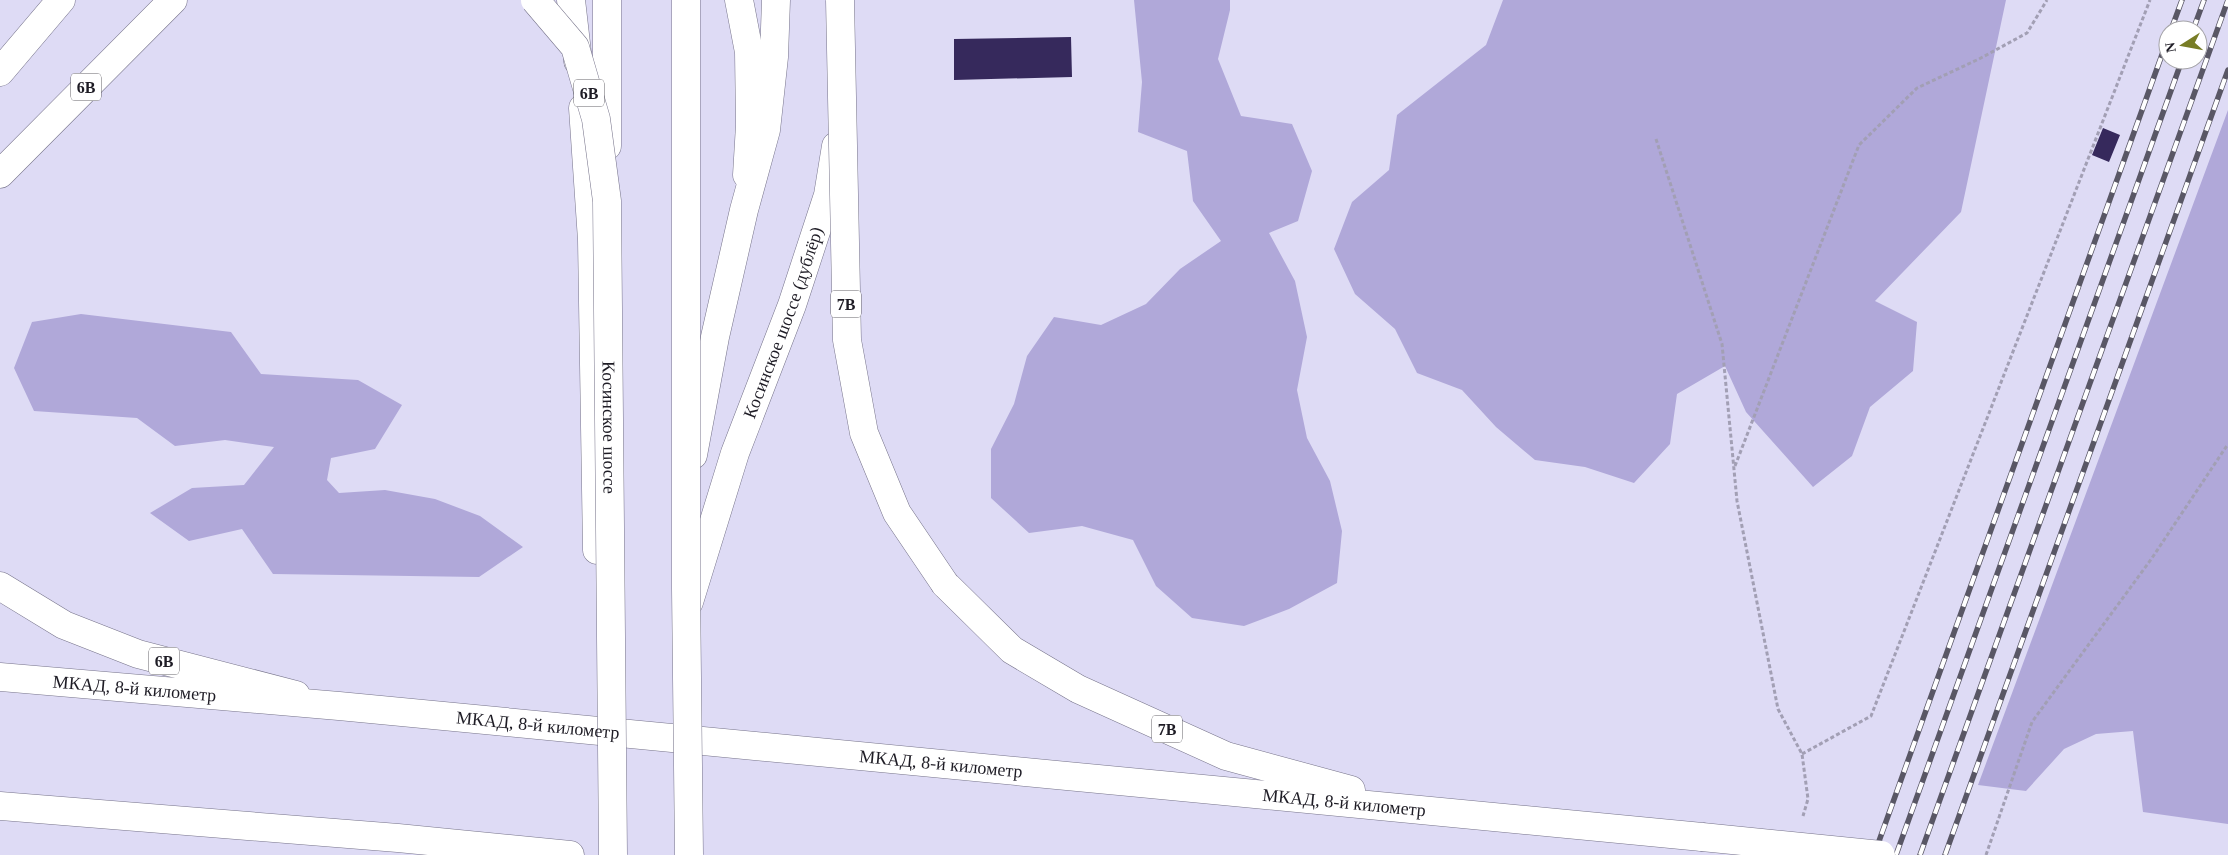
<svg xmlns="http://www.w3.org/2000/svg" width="2228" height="855" viewBox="0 0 2228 855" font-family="'Times New Roman',serif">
  <rect width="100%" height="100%" fill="#dedbf5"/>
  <path fill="#b0a8d9" d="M1134 0H1230V10L1218 59 1241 116 1292 124 1312 171 1298 221 1269 233 1295 281 1307 337 1297 390 1307 438 1330 481 1342 531 1337 583 1289 609 1244 626 1192 618 1156 586 1133 540 1082 526 1029 533 991 498V449L1014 404 1027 356 1054 317 1101 325 1146 304 1180 269 1221 241 1193 201 1187 151 1138 132 1142 82Z
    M1503 0H2006L1961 212 1875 301 1917 322 1913 371 1870 407 1852 456 1813 487 1746 412 1725 366 1677 394 1670 444 1634 483 1585 467 1535 460 1496 427 1462 390 1417 373 1395 329 1355 294 1334 249 1352 202 1389 170 1397 115 1486 45Z
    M2228 110V824L2143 812 2133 731 2096 734 2064 749 2026 791 1978 785Z
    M81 314 231 332 261 374 358 380 402 405 375 449 331 458 327 480 339 493 385 490 435 499 480 516 523 547 479 577 273 574 242 529 189 541 150 513 192 488 244 485 274 447 225 440 175 446 137 418 34 411 14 368 32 322Z"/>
  <path fill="#36295c" d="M1071 37 1072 77 954 80V39Z
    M2103 128 2120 135 2109 162 2092 155Z"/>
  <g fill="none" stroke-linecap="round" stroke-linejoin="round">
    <defs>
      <g id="secondary">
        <path id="s1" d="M689 602 735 453 792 305 828 195 836 146"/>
      </g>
      <path id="primary" d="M739 0 749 52 750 125 747 175
        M607 146V0
        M0 174 173 0
        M0 586 64 625 138 654 296 695"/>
      <g id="highway">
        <path d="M571 0 578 61"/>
        <path d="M0 72 61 0"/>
        <path d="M583 108 592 240 597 550"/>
        <path d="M693 455 715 337 744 210 766 130 774 57 776 0"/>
        <path d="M945 584 1012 650 1078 689 1226 756 1351 790"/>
        <path id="s2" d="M0 677 339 706 1702 837"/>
        <path d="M0 806 398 838 570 855"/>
      </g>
    </defs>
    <use href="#secondary" stroke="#76738a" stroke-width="29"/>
    <use href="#primary" stroke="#76738a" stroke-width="29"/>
    <use href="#highway" stroke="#76738a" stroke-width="29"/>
    <path stroke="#a29fb4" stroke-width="3" stroke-dasharray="4 2.5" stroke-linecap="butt" d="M1656 139 1722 344 1737 501 1778 709 1802 754 1808 799 1803 816
      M1735 466 1859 145 1917 88 1979 59 2027 33 2047 0
      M1802 754 1871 716 2150 0
      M1986 855 2032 722 2152 558 2228 444"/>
    <use href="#secondary" stroke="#fff" stroke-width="28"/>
    <use href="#primary" stroke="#fff" stroke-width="28"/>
    <use href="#highway" stroke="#fff" stroke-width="28"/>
    <defs>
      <path id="rail" d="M2171 30 2182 0
        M2193 30 2204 0
        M1874 855 2168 38
        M1896 855 2182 60
        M1920 855 2228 0
        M1945 855 2228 70"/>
    </defs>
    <use href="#rail" stroke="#595765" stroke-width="5.5"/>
    <use href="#rail" stroke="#fff" stroke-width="4" stroke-dasharray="11" stroke-linecap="butt"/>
    <defs>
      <g id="primary-bridge">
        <path id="s3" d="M535 0 575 47 596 119 607 201 613 855"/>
        <path d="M686 0V589L689 855"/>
      </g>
      <path id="highway-bridge" d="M840 0 847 340 864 433 897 513 945 584
        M1702 837 1881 855"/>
    </defs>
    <use href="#primary-bridge" stroke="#76738a" stroke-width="29" stroke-linecap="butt"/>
    <use href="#highway-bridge" stroke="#76738a" stroke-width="29" stroke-linecap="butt"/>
    <use href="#primary-bridge" stroke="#fff" stroke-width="28"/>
    <use href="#highway-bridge" stroke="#fff" stroke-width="28"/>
  </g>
  <g text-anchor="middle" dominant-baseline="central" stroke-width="5" stroke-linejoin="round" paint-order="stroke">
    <g fill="#fff" stroke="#626066" stroke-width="1">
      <rect x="71" y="73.5" width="30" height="27" rx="4"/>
      <rect x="574" y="79.5" width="30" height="27" rx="4"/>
      <rect x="831" y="290.5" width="30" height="27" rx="4"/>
      <rect x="149" y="647.5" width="30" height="27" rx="4"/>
      <rect x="1152" y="715.5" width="30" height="27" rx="4"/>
    </g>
    <g font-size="16" font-weight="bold" fill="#1e1c25">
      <text x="86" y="87">6B</text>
      <text x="589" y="93">6B</text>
      <text x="846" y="304">7B</text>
      <text x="164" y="661">6B</text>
      <text x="1167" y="729">7B</text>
    </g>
    <g font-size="18" fill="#1e1c25" stroke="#fff">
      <text stroke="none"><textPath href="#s1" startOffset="295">Косинское шоссе (дублёр)</textPath></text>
      <text stroke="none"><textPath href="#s3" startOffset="446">Косинское шоссе</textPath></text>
      <text stroke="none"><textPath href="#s2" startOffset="135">МКАД, 8-й километр</textPath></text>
      <text stroke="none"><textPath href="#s2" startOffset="540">МКАД, 8-й километр</textPath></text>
      <text stroke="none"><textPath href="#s2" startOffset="945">МКАД, 8-й километр</textPath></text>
      <text stroke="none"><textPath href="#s2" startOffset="1350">МКАД, 8-й километр</textPath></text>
    </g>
  </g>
  <g transform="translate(2183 45) rotate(259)"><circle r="24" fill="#ffffff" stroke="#a5a4a8"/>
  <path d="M0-4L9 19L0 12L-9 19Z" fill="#787d26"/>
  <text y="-8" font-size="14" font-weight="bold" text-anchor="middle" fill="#1e1c25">N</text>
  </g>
</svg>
